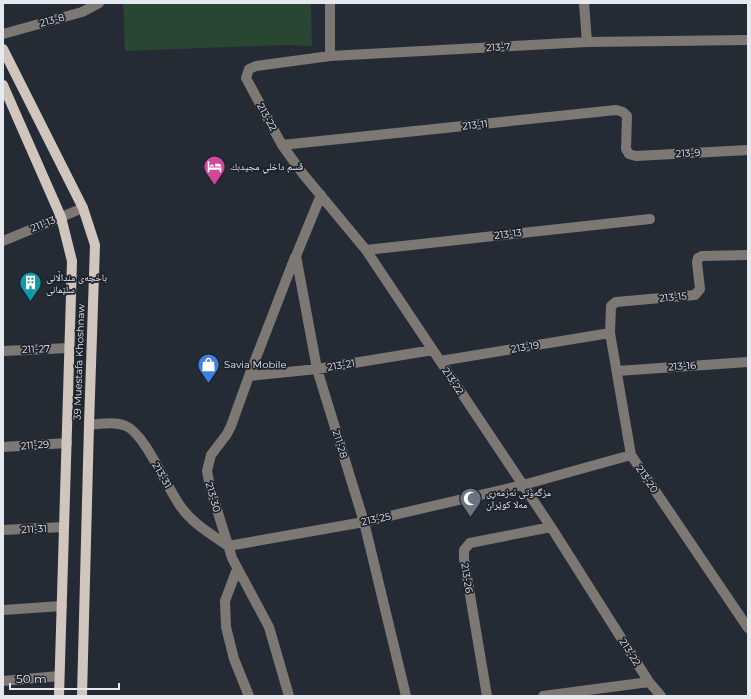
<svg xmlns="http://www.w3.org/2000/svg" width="751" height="699" viewBox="0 0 751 699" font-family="Montserrat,'Noto Naskh Arabic',sans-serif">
  <rect width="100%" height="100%" fill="#252b35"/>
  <path fill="#284632" d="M123 3H311L312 46 286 45 125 51Z"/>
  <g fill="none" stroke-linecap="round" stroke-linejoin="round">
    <path stroke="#7d7874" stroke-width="10" d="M584 3 587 42
      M3 34 82 12 99 3
      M330 56V3
      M282 145 616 110 623 112 627 116 626 149 629 154 636 156 748 150
      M321 195 296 256 317 369 364 522 406 696
      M3 241 83 208
      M366 250 650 219
      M748 255 702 256 698 258 697 262 700 289 695 295 616 302 611 306 610 333 631 455 748 628
      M3 351 69 348
      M440 361 610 333
      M617 371 748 362
      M249 376 317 369 433 350
      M89 425C101 424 114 421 126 426 145 434 167 488 181 507 193 524 211 534 228 546L364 522 523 485 631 455
      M3 447 67 443
      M3 530 64 527
      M237 569 225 601 226 627 234 659 249 696
      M3 610 62 606
      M3 681 59 676
      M289 696 269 627 232 558 210 487 207 471 211 455 227 434 231 426 249 376 295 257
      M487 696 464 559V550L470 543 551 527
      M543 696 649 682
      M661 696 649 682 551 527 366 250 303 174 282 145 246 78 249 69 256 66 330 56 587 42 748 40"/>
    <path stroke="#d1c6be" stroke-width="10" d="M3 49 83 208 95 245 89 425 82 696
      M3 85 61 217 72 261 59 696"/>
  </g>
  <defs>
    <symbol id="hotel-pin" viewBox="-11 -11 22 30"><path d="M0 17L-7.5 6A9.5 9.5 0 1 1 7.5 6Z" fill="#d1479c" stroke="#1c212b"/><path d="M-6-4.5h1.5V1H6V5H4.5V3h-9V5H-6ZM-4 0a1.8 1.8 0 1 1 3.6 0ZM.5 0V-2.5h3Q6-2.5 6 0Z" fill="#fff"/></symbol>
    <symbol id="building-pin" viewBox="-11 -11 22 30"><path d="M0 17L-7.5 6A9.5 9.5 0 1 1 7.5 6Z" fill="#0f9aa8" stroke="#1c212b"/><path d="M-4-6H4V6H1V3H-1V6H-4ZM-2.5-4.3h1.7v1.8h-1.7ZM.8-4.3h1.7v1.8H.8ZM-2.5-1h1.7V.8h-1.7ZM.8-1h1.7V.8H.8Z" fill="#fff"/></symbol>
    <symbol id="shop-pin" viewBox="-11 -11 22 30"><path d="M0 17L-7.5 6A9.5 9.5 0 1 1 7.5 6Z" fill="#3f7fe0" stroke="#1c212b"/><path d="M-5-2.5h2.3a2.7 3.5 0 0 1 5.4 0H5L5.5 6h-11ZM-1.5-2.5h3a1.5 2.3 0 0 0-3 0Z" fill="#fff"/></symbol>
    <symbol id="mosque-pin" viewBox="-11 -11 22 30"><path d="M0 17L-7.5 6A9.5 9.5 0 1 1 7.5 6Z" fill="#6b7280" stroke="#1c212b"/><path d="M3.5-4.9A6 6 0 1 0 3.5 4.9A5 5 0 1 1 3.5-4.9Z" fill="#fff"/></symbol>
  </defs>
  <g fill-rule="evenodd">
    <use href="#hotel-pin" x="202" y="154" width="25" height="34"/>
    <use href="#building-pin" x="18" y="270" width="25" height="34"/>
    <use href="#shop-pin" x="196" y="352" width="25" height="34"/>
    <use href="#mosque-pin" x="458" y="486" width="25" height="34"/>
  </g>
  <g text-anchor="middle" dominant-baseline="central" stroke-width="3.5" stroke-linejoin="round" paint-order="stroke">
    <g font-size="10" fill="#e5e8ef" stroke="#1c212b">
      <text transform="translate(52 20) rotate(-15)">213-8</text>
      <text transform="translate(498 47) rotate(-3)">213-7</text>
      <text transform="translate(267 117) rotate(61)">213-22</text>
      <text transform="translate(475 125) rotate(-6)">213-11</text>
      <text transform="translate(688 153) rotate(-3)">213-9</text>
      <text transform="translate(43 224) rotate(-22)">211-13</text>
      <text transform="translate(508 234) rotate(-6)">213-13</text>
      <text transform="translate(673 297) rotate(-5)">213-15</text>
      <text transform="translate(525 347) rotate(-9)">213-19</text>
      <text transform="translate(36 349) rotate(-2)">211-27</text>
      <text transform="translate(79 362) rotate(-88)">39 Muestafa Khoshnaw</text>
      <text transform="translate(341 365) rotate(-9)">213-21</text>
      <text transform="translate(682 366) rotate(-4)">213-16</text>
      <text transform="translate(453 381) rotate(56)">213-22</text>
      <text transform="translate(340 444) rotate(73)">211-28</text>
      <text transform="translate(35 445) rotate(-4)">211-29</text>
      <text transform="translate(162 475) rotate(60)">213-31</text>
      <text transform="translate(647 479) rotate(56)">213-20</text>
      <text transform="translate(213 497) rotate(74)">213-30</text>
      <text transform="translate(376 519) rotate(-12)">213-25</text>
      <text transform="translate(34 529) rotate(-3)">211-31</text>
      <text transform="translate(467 578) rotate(81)">213-26</text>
      <text transform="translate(630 652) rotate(58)">213-22</text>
    </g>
    <g font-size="10" fill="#e5e8ef" stroke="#1c212b" text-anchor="start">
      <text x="230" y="166">قسم داخلي مجيدبك</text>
      <text x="46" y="277">باخچەی منداڵانی<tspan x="46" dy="12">سلێمانی</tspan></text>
      <text x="224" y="364">Savia Mobile</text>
      <text x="486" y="492">مزگەوتی ئەزمەڕی<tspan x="486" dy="12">مەلا کوێران</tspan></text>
    </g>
  </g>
  <rect width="751" height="699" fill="none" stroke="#e5e8ef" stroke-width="8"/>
  <path d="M10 683v6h109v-6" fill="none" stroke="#e5e8ef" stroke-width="2"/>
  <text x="16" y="683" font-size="12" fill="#e5e8ef" stroke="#1c212b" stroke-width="3" paint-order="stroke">50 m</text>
</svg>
